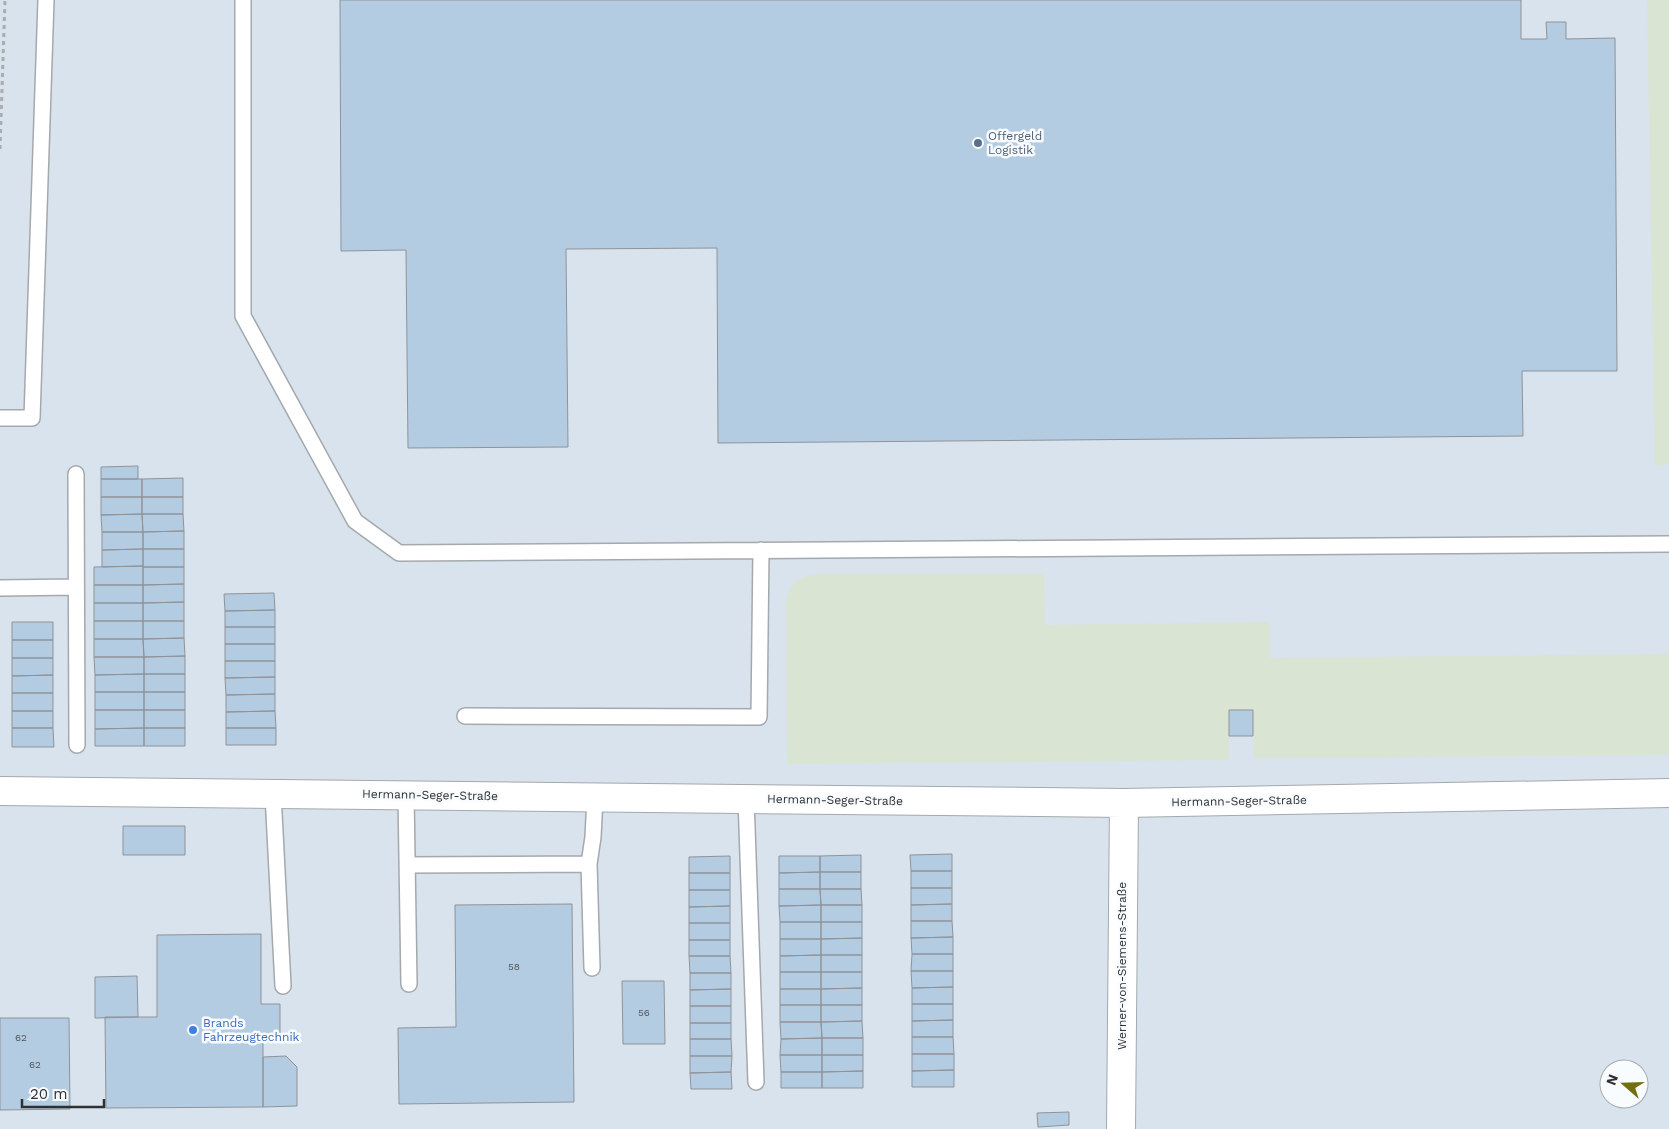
<svg xmlns="http://www.w3.org/2000/svg" width="1669" height="1129" viewBox="0 0 1669 1129" font-family="'Work Sans',sans-serif">
  <rect width="100%" height="100%" fill="#eaeff4"/>
  <path fill="#d8e3ed" fill-rule="evenodd" d="M0 0H1669V1129H0ZM1609 1069H1639V1099H1609Z"/>
  <path fill="#d9e5d2" d="M1647 0H1669V464L1655 466Z
    M817 574H1044L1045 625 1269 622 1270 658 1669 654V755L1254 758 1253 710H1229V760L787 764 786 600C792 581 799 578 817 574Z"/>
  <path fill="#b4cce2" stroke="#8f9398" d="M340 0H1521V39H1547L1546 22H1566V39L1615 38 1617 371H1522L1523 436 718 443 717 248 566 249 568 447 408 448 406 250 341 251Z
    M138 466V479H101V467Z
    M183 478V497H142V479Z
    M101 479H142V497H101Z
    M101 497H142V514L101 515Z
    M142 497H183V514H142Z
    M142 514H183L184 531 143 532Z
    M142 514 143 532H102L101 515Z
    M184 531V549H143V532Z
    M102 532H143V549L102 550Z
    M143 549H184V567H143Z
    M143 549V566L102 567V550Z
    M143 566V585H94V567Z
    M143 567H184V584L143 585Z
    M184 584V602L143 603V585Z
    M94 585H143V603H94Z
    M274 593 275 610 225 611 224 594Z
    M184 602V621H143V603Z
    M94 603H143V621H94Z
    M275 610V627H225V611Z
    M94 621H143V639H94Z
    M143 621H184V638L143 639Z
    M12 622H53V640H12Z
    M225 627H275V644H225Z
    M184 638 185 656 144 657 143 639Z
    M94 639H143L144 657H94Z
    M12 640H53V658H12Z
    M225 644H275V661H225Z
    M185 656V674H144V657Z
    M94 657H144V674L95 675Z
    M12 658H53V675L12 676Z
    M225 661H275V677L225 678Z
    M144 674V692H95V675Z
    M144 674H185V692H144Z
    M53 675V693H12V676Z
    M275 677V694L226 695 225 678Z
    M95 692H144V710H95Z
    M144 692H185V710H144Z
    M12 693H53V711H12Z
    M275 694V711L226 712V695Z
    M95 710H144V728L95 729Z
    M144 710H185V728H144Z
    M1229 710H1253V736H1229Z
    M12 711H53V728H12Z
    M275 711 276 728H226V712Z
    M12 728H53L54 747H12Z
    M144 728H185V746H144Z
    M144 728V746H95V729Z
    M226 728H276V745H226Z
    M123 826H185V855H123Z
    M952 854V871H911L910 855Z
    M861 855V872H820V856Z
    M730 856V873H689V857Z
    M779 856H820V872L779 873Z
    M911 871H952V888H911Z
    M820 872V889H779V873Z
    M820 872H861V889H820Z
    M689 873H730V890H689Z
    M911 888H952V904L911 905Z
    M779 889H820L821 905 779 906Z
    M820 889H861L862 905H821Z
    M689 890H730V906L689 907Z
    M572 904 574 1102 399 1104 398 1028 456 1027 455 905Z
    M952 904V921H911V905Z
    M821 905V922H780L779 906Z
    M821 905H862V922H821Z
    M730 906V923H689V907Z
    M911 921H952L953 937 911 938Z
    M780 922H821V939H780Z
    M821 922H862V938L821 939Z
    M689 923H730V940H689Z
    M261 934V1004H280V1042H263V1107L106 1108 105 1017H157V935Z
    M953 937V954H912L911 938Z
    M862 938V955H821V939Z
    M780 939H821V955L780 956Z
    M689 940H730V956H689Z
    M912 954H953V971H911Z
    M821 955H862V972H821Z
    M821 955V972H780V956Z
    M689 956H730L731 973H690Z
    M911 971H953V987L912 988Z
    M780 972H821V989H780Z
    M821 972H862V988L821 989Z
    M690 973H731V989L690 990Z
    M137 976 138 1017 95 1018V977Z
    M622 981H664L665 1044H623Z
    M953 987V1004H912V988Z
    M862 988V1005H821V989Z
    M731 989V1006H690V990Z
    M780 989H821V1005H780Z
    M912 1004H953V1020L912 1021Z
    M780 1005H821V1022H780Z
    M821 1005H862V1021L821 1022Z
    M690 1006H731V1023H690Z
    M0 1018H69L70 1109 0 1110Z
    M953 1020V1037H912V1021Z
    M862 1021 863 1038H822L821 1022Z
    M780 1022H821L822 1038 781 1039Z
    M690 1023H731V1039H690Z
    M912 1037H953L954 1054H912Z
    M822 1038V1055H780L781 1039Z
    M822 1038H863V1055H822Z
    M690 1039H731L732 1056H690Z
    M912 1054H954V1070L912 1071Z
    M780 1055H822V1072H781Z
    M822 1055H863V1071L822 1072Z
    M286 1056 297 1067V1106L263 1107V1057Z
    M690 1056H732L731 1072 690 1073Z
    M954 1070V1087H912V1071Z
    M863 1071V1088H822V1072Z
    M731 1072 732 1089H691L690 1073Z
    M781 1072H822V1088H781Z
    M1069 1112V1125L1038 1127 1037 1113Z"/>
  <g fill="none" stroke-linecap="round" stroke-linejoin="round">
    <defs>
      <path id="lane" d="M243 0V316L355 521 399 553 1669 544
        M0 418H32L46 0
        M76 474 77 745
        M0 588 76 587
        M465 716 759 717 761 550
        M273 794 283 986
        M406 795 409 984
        M746 799 756 1082
        M589 864 593 837 595 797
        M407 865 589 864 592 968"/>
      <path id="street" d="M0 791 1124 803 1669 793
        M1121 1129 1124 803"/>
    </defs>
    <use href="#lane" stroke="#a4a9ad" stroke-width="18"/>
    <use href="#street" stroke="#a4a9ad" stroke-width="30"/>
    <path stroke="#a9adb1" stroke-width="3" stroke-dasharray="4 4" stroke-linecap="butt" d="M0 149 5 0"/>
    <use href="#lane" stroke="#fff" stroke-width="15"/>
    <use href="#street" stroke="#fff" stroke-width="28"/>
  </g>
  <circle fill="#5c6f8a" stroke="#f9fcff" stroke-width="2" cx="978" cy="143" r="5"/>
  <circle fill="#3f7fe0" stroke="#f9fcff" stroke-width="2" cx="193" cy="1030" r="5"/>
  <g text-anchor="middle" dominant-baseline="central" stroke-width="5" stroke-linejoin="round" paint-order="stroke">
    <g font-size="10" fill="#50575e">
      <text x="514" y="966">58</text>
      <text x="644" y="1012">56</text>
      <text x="21" y="1037">62</text>
      <text x="35" y="1064">62</text>
    </g>
    <g font-size="12" fill="#4e5e75" stroke="#f9fcff" text-anchor="start">
      <text x="988" y="136">Offergeld<tspan x="988" dy="14">Logistik</tspan></text>
    </g>
    <g font-size="12" fill="#2e3032" stroke="#f9fcff">
      <text transform="translate(430 795) rotate(1)">Hermann-Seger-Straße</text>
      <text transform="translate(835 800) rotate(1)">Hermann-Seger-Straße</text>
      <text transform="translate(1239 801) rotate(-1)">Hermann-Seger-Straße</text>
      <text transform="translate(1122 966) rotate(-90)">Werner-von-Siemens-Straße</text>
    </g>
    <g font-size="12" fill="#366cbe" stroke="#f9fcff" text-anchor="start">
      <text x="203" y="1023">Brands<tspan x="203" dy="14">Fahrzeugtechnik</tspan></text>
    </g>
  </g>
  <g transform="translate(1624 1084) rotate(290)"><circle r="24" fill="#f9fcff" stroke="#a8aaad"/>
  <path d="M0-4L9 19L0 12L-9 19Z" fill="#726f10"/>
  <text y="-8" font-size="14" font-weight="bold" text-anchor="middle" fill="#2e3032">N</text>
  </g>
  <path d="M22 1099v8h82v-8" fill="none" stroke="#2e3032" stroke-width="2.5"/>
  <text x="30" y="1099" font-size="15" fill="#2e3032" stroke="#f9fcff" stroke-width="4" paint-order="stroke">20 m</text>
</svg>
